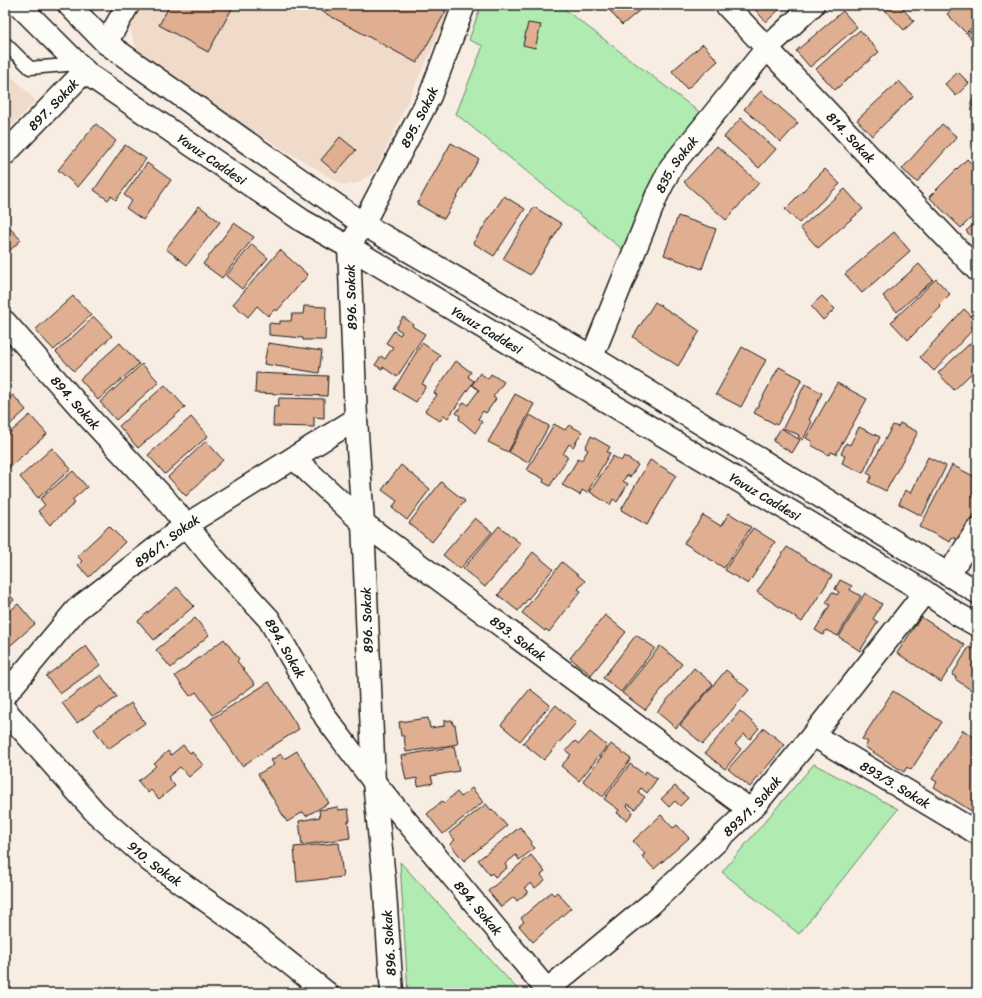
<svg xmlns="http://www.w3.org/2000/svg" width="982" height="998" viewBox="0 0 982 998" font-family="Sriracha,sans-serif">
  <rect width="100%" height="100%" fill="#f7ede3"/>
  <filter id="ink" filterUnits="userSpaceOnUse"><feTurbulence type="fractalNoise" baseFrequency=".025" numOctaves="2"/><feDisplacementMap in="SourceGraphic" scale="8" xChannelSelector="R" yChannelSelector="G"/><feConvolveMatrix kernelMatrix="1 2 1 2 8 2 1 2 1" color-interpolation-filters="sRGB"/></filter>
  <g filter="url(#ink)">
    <path fill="#f0daca" d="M139 5H452L376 170 358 183 343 185 188 92 138 51 128 25Z
      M5 70 36 101 5 132Z"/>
    <path fill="#b0ecb2" stroke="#668467" d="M481 5 496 6 497 5H559L703 115 664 168 622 249 456 114 483 46 469 40Z
      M814 764 898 809 799 934 722 872Z
      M400 862 521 993H408Z"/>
    <path fill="#e0af91" stroke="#1c1c1c" d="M170 5H234L208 52 159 25Z
      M310 5H434L446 11 417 63Z
      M607 5H646L622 25 606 6Z
      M751 5H784L766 22Z
      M883 5H899L914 21 904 30 882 7Z
      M957 5H977V22L966 33 947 14Z
      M843 11 857 27 810 67 796 51Z
      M528 23 541 25 535 48 523 45Z
      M977 26V45L967 34Z
      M860 30 879 52 835 90 816 69Z
      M703 44 718 61 687 89 672 71Z
      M958 72 969 83 956 96 945 84Z
      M899 81 913 96 872 136 857 120Z
      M761 91 798 123 781 142 744 109Z
      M977 97V111L970 103Z
      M741 118 776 149 759 168 724 137Z
      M96 124 116 141 78 187 58 170Z
      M942 124 957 137 917 182 902 169Z
      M340 137 356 150 336 173 321 160Z
      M451 143 479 159 444 219 417 204Z
      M125 145 146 159 116 200 111 196 108 200 94 190Z
      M717 146 759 183 726 220 684 182Z
      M967 159 977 169V212L961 228 929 197Z
      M147 163 171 180 143 220 126 208 132 201 124 195Z
      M825 169 840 184 799 223 785 209Z
      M845 189 863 209 818 248 800 228Z
      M504 196 525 209 494 256 473 243Z
      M199 206 220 222 187 265 166 249Z
      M534 207 562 224 530 275 503 259Z
      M678 216 716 229 702 269 664 255Z
      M977 221V242L966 231Z
      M5 223 21 240 5 255Z
      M234 223 254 237 222 278 203 264Z
      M894 232 910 251 862 293 845 274Z
      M252 244 268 258 242 289 226 276Z
      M280 250 308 275 277 311 275 309 268 316 257 306 248 317 233 304Z
      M919 264 933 280 897 312 883 296Z
      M936 279 950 294 939 305 941 307 908 340 891 322Z
      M73 296 91 315 54 350 35 330Z
      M822 296 835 309 823 320 811 306Z
      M655 302 700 331 678 366 633 337Z
      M304 306 326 307 325 340H303V338L269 335V323L280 324V321H291L292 314H303Z
      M964 309 977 321V325L934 371 920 357Z
      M94 317 112 336 74 371 56 352Z
      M403 317 413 324 412 326 425 334 397 377 383 367 382 369 375 365 381 356 385 359 393 347 386 343 394 331 400 335 402 332 396 328Z
      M977 337V368L954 390 938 373Z
      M120 343 139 364 98 400 80 379Z
      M268 343 322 351 319 373 264 364Z
      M422 343 440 355 422 384 426 386 416 402 394 389Z
      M742 347 766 360 741 407 716 394Z
      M456 361 471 372 468 377 474 381 448 418 444 415 440 421 425 411 437 395 434 393Z
      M142 364 159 382 116 420 100 402Z
      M779 367 802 379 777 425 754 413Z
      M256 373 328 376 327 396 255 393Z
      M480 373 488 379 491 374 504 382 493 397 496 399 486 413 483 411 478 419 482 422 475 433 459 419 460 416 456 413 464 402 468 405 479 390 472 385Z
      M837 383 867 399 836 454 831 452 829 455 811 445 813 442 806 438Z
      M805 384 822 393 809 420 812 422 803 440 798 437 799 435 783 428Z
      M165 385 185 407 138 448 119 426Z
      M515 394 534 404 508 452 488 442Z
      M13 395 26 410 5 429V402Z
      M279 398 324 399V418L314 417V427L273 426 274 406 278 407Z
      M30 415 47 434 5 471V437Z
      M530 415 549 426 528 463 509 452Z
      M191 417 208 436 165 474 148 455Z
      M900 423 918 432 886 491 868 482 872 476 867 473 893 425 898 427Z
      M554 424 565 430 569 425 582 432 573 447 569 444 563 454 568 457 550 486 543 482 544 479 527 470Z
      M859 427 880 437 863 473 842 463 845 456 841 454 846 443 850 445Z
      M781 428 800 440 792 453 773 441Z
      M591 436 610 447 607 452 610 453 587 493 582 490 580 495 562 485 578 459 581 461 588 450 585 448Z
      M206 441 223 460 186 496 168 477Z
      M52 448 71 469 38 498 20 477Z
      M613 456 621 461 624 456 638 465 630 477 627 475 623 481 628 484 617 502 613 499 610 505 590 492Z
      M928 457 946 466 922 516 899 504 905 490 911 493Z
      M650 460 676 475 647 525 621 510Z
      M401 465 430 489 407 520 392 508 397 501 382 490Z
      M952 465 977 478V487L972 496 977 499V509L960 541 952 537 950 542 920 527Z
      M73 471 87 487 72 500 75 503 50 525 38 511 45 505 40 499Z
      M441 482 465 501 432 542 409 523Z
      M729 513 751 527 724 568 684 543 703 515 721 526Z
      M475 518 492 532 460 569 443 555Z
      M109 526 125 542 89 577 78 565 82 561 77 556Z
      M499 526 521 544 485 587 463 569Z
      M753 528 775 542 748 584 725 570Z
      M787 547 832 576 802 622 757 592Z
      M533 552 553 569 518 611 498 595Z
      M562 562 585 581 578 589 581 591 549 632 546 629 545 631 522 613Z
      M840 580 852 586 850 590 861 596 838 636 826 630 823 635 815 630 830 605 826 603 832 592 837 595 839 592 835 589Z
      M177 587 194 606 154 640 138 621Z
      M5 589 14 600 5 608Z
      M865 593 882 604 873 619 878 622 860 651 839 637Z
      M18 604 35 624 5 650V615Z
      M605 615 626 632 591 675 570 658Z
      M921 617 965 645 941 682 897 653Z
      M195 618 209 635 171 668 156 650Z
      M636 635 655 648 621 692 603 678Z
      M224 639 239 659 237 661 255 684 213 715 196 692 190 696 175 676Z
      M975 644 977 645V694L955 679 956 677 952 675 969 647 973 649Z
      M86 646 100 665 60 694 46 676Z
      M660 646 682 664 645 710 622 693Z
      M694 668 713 684 676 728 657 712Z
      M726 670 749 690 703 744 680 725Z
      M101 675 117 697 102 708 100 706 77 723 62 703Z
      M269 682 299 729 242 766 211 719Z
      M530 689 550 705 520 741 501 725Z
      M893 691 942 722 911 770 907 767 904 772 865 747 868 742 862 739Z
      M131 703 145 723 108 749 94 729Z
      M556 705 576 723 544 760 523 743Z
      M740 711 759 728 750 739 744 734 735 744 741 749 725 769 705 753Z
      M428 718 430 728 444 726V721L452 720 453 725H455L458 744 406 752 404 736H401L399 722Z
      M764 728 785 745 750 787 728 769Z
      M963 730 977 739V807L973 812 934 787 937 782 932 779Z
      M590 732 607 746 579 781 561 766 571 755 566 751 575 741 579 744Z
      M611 744 631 759 603 797 583 781Z
      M183 745 190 753 192 752 203 765 189 777 180 767 168 777 175 786 159 799 151 790 148 793 138 781 156 766 154 764 168 751 171 755Z
      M454 746 459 771 431 776 433 783 418 786 417 778 406 780 401 756Z
      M297 751 329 803 306 816 303 812 287 822 258 774 274 765 271 760 281 754 284 759Z
      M630 764 644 774 646 771 657 779 647 793 641 788 638 792 645 797 635 809 628 804 627 806 633 812 627 820 617 813 619 810 604 799Z
      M675 786 688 798 680 806 675 801 669 807 661 799Z
      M472 788 483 802 443 834 427 814 442 801 444 803 457 792 461 797Z
      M486 804 491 810 492 809 507 826 464 861 450 844 455 840 449 833Z
      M338 807V810L348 809 350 821H348L350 838 302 845 299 821 320 817 319 810Z
      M661 815 673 828 677 825 689 838 654 869 642 856 645 854 633 841Z
      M520 827 532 842 531 844 535 848 519 860 516 855 505 864 507 868 495 877 492 873 490 875 478 860Z
      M339 843 343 877 297 882 294 847Z
      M531 855 545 872 541 875 545 880 535 888 531 883 524 888 528 892 517 901 514 897 501 907 488 891Z
      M551 892 554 895 557 892 571 908 533 942 519 926 524 922 521 918Z"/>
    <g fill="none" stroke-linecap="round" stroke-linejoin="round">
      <defs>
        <path id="service" d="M5 43 30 68 78 64"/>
        <g id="minor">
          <path id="s1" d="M726 5 977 270"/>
          <path d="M106 43 128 5"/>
          <path id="s2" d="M5 154 85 71"/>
          <path id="s3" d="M5 322 93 422 165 499 212 557 269 619 326 718 374 782 547 990 651 904 757 803 813 735 925 592"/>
          <path id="s4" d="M592 357 657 195 671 167 767 48 813 5"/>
          <path id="s5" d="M294 458 363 523 750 810"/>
          <path d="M948 575 977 530"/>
          <path id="s6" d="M5 695 76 610 186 525 356 419"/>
          <path id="s7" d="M5 710 96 813 150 861 245 928 327 993"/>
          <path id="s8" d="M813 735 977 833"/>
          <path id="s9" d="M392 993 384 879 374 782 363 523 356 419 349 247 363 224 430 96 464 5"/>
        </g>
        <g id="secondary">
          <path id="s10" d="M19 5 89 75 303 221 349 247 925 592 957 614 977 625"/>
          <path d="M69 5 106 43 363 224 592 357 977 592"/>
        </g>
      </defs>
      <use href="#service" stroke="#1c1c1c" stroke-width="15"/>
      <use href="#minor" stroke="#1c1c1c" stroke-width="25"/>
      <use href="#secondary" stroke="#1c1c1c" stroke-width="25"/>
      <use href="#service" stroke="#fdfcf7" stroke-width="12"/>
      <use href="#minor" stroke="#fdfcf7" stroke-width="22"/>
      <use href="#secondary" stroke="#fdfcf7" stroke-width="22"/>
    </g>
  </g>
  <g text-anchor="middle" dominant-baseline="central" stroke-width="3" stroke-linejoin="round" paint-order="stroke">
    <g font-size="13" fill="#1c1c1c" stroke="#fdfcf7">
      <text stroke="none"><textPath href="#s2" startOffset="69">897. Sokak</textPath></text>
      <text stroke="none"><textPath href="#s9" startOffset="895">895. Sokak</textPath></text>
      <text stroke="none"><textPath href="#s1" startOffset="182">814. Sokak</textPath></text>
      <text stroke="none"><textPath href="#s10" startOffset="248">Yavuz Caddesi</textPath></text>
      <text stroke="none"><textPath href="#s4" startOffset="211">835. Sokak</textPath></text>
      <text transform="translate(351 297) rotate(-92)">896. Sokak</text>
      <text stroke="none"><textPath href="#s10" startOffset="572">Yavuz Caddesi</textPath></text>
      <text stroke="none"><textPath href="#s3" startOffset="107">894. Sokak</textPath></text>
      <text stroke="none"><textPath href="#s10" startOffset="896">Yavuz Caddesi</textPath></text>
      <text stroke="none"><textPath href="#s6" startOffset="225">896/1. Sokak</textPath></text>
      <text transform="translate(367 620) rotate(-92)">896. Sokak</text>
      <text stroke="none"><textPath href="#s5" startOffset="288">893. Sokak</textPath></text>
      <text stroke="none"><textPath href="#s3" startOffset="431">894. Sokak</textPath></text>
      <text stroke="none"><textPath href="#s8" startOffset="96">893/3. Sokak</textPath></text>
      <text stroke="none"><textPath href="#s3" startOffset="1138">893/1. Sokak</textPath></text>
      <text stroke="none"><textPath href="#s7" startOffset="215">910. Sokak</textPath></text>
      <text stroke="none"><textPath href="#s3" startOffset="755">894. Sokak</textPath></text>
      <text transform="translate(389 943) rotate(-94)">896. Sokak</text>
    </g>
  </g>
  <rect width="982" height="998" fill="none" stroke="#fdfcf7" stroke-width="20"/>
  <rect x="10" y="10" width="962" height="978" fill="none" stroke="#1c1c1c" stroke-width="1.5" filter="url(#ink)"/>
</svg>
